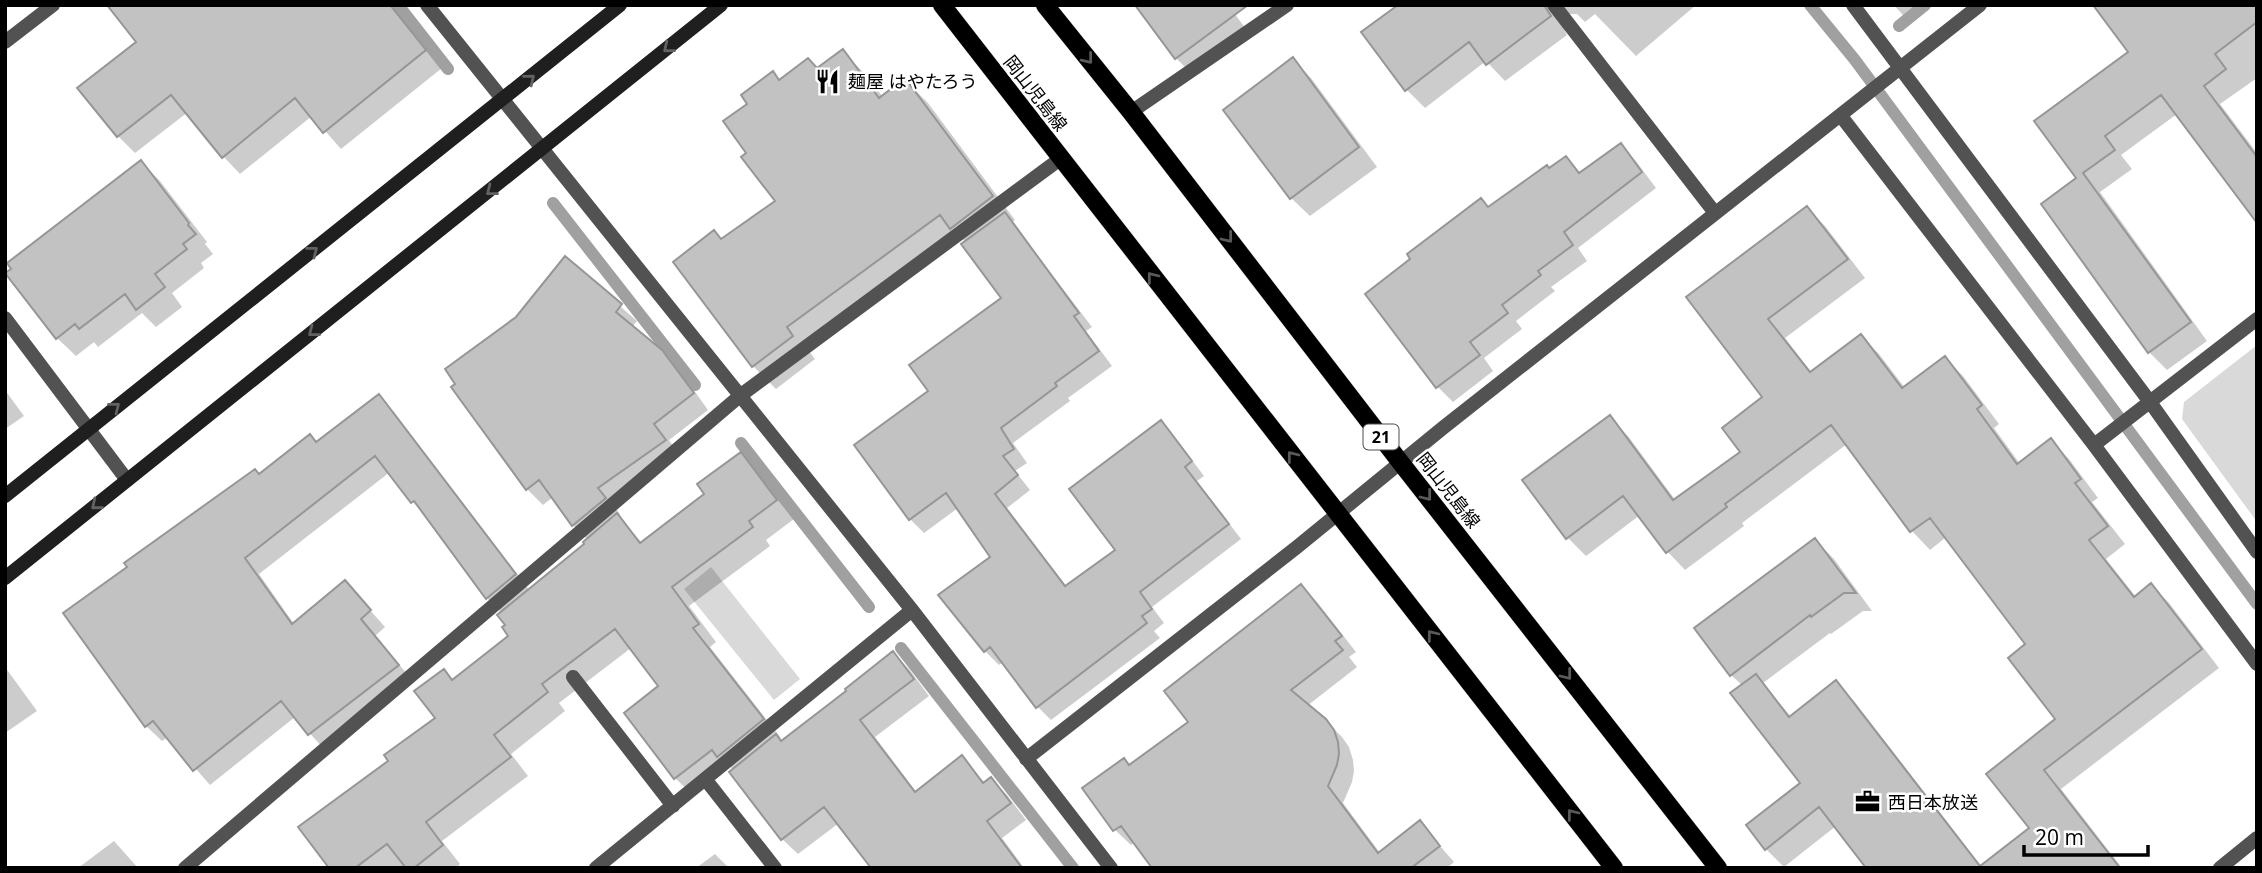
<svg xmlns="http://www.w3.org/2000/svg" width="2262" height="873" viewBox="0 0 2262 873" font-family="'Open Sans','Noto Sans JP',sans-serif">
  <rect width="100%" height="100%" fill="#fff"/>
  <path fill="#d9d9d9" d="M2257 345V522L2182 419 2184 402Z
    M711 567 800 679 774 700 684 589Z"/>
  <path fill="#0003" d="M1228 5 1246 29 1189 71 1176 58Z
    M1401 5H1696L1636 56 1595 14 1585 22 1577 14H1567L1562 25 1567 35 1505 81 1486 61 1425 108 1407 90 1364 33Z
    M1894 5H1931L1909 22Z
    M2257 5V78L2220 104 2257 153V220L2177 114 2121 155 2132 169 2100 192 2207 341 2167 370 2149 352 2079 179 2130 52Z
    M389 6 406 23 442 68 341 149 312 116 240 174 223 156 188 112 135 153 118 136 80 88Z
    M842 51 865 74 883 97 905 80 928 103 1015 220 1012 222 1092 327 1086 331 1112 366 1068 398 1070 401 1013 443 1027 463 1015 471 1030 490 1007 508 1067 587 1117 550 1161 423 1174 436 1204 476 1197 481 1241 539 1152 607 1164 623 1154 631 1160 638 1051 720 1037 706 1003 662 999 665 985 651 941 595 993 557 958 508 924 533 910 519 856 445 930 392 1003 298 966 243 962 238 808 350 815 359 776 389 753 366 676 262 723 241 777 201 749 153 750 104 773 73 781 81 818 70Z
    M1293 60 1311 78 1377 167 1310 216 1291 198Z
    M1620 145 1635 160 1656 188 1578 248 1587 261 1551 287 1555 291 1516 321 1522 329 1484 358 1493 371 1453 402 1438 387 1368 294 1489 208 1566 158 1581 174Z
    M141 162 160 181 207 242 205 244 213 254 201 263 204 268 172 293 182 307 156 327 142 313 98 347 94 342 76 356 57 338Z
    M1807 208 1825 226 1865 278 1785 338 1812 373 1861 336 1879 354 1905 388 1945 358 1963 376 1999 424 1994 428 2020 464 2051 441 2069 459 2098 498 2092 502 2125 544 2106 559 2136 597 2151 585 2169 603 2219 668 2061 789 2122 868H1868L1836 826 1784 867 1766 849 1802 783 1743 686 1731 675 1815 540 1834 559 1872 611H1863L1831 634 1830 633 1763 683 1791 717 1836 683 1854 701 1982 867 2031 828 1989 774 2058 720 2027 645 1945 538 1930 550 1912 531 1847 444 1742 523 1744 526 1685 570 1667 551 1640 515 1586 556 1568 538 1525 481 1609 418 1628 436 1676 501 1743 452 1764 398 1688 297Z
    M566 259 637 321 632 327 678 368 708 410 669 440 680 456 612 504 620 514 618 516 642 543 707 494 741 454 759 472 794 519 766 540 770 546 689 606 716 642 710 647 781 738 779 739 782 742 893 653 909 669 929 696 875 737 917 793 962 758 985 783 991 779 1007 795 1026 820 1002 838 1024 868H873L839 823 798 854 782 839 731 767 694 796 675 778 661 687 631 648 559 703 565 711 511 754 528 776 442 841 460 864 456 868H331L391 762 437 718 444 672 453 681 511 636 502 613 487 598 427 517 413 502 390 472 259 574 294 624 345 582 385 627 375 636 413 681 324 749 295 717 210 785 168 737 162 741 146 726 259 476 316 444 379 396 394 412 530 591 587 544 588 540 573 525 553 497 543 505 527 489 453 387 517 318Z
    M5 390 24 416 5 429Z
    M1301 586 1317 602 1356 652 1349 657 1357 667 1307 706 1325 720 1342 737 1349 747 1353 760 1354 771 1352 782 1343 803 1380 853 1420 823 1454 862 1447 868H1154L1135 842 1131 845 1115 830 1130 766 1190 722Z
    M5 667 37 711 5 733Z
    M114 841 138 868H78Z
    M715 854 729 868H696Z"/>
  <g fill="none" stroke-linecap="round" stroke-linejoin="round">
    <path stroke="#a0a0a0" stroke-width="12" d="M398 5 448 69
      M1810 5 1855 60 2257 604
      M1899 26 1925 5
      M553 203 695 385
      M741 443 869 607
      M901 648 1073 868"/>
  </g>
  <path fill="#c2c2c2" stroke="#969696" stroke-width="2" d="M107 5H390L426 50 323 133 295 98 222 158 171 95 117 137 77 88 136 42Z
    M1135 5H1248L1175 59Z
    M1398 5H1544L1551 16 1486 65 1469 42 1405 91 1361 32Z
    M2093 5H2257V22L2215 54 2226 69 2204 86 2257 157V223L2161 95 2105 136 2115 150 2083 173 2191 322 2148 353 2041 204 2076 178 2034 121 2128 52Z
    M843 49 879 98 905 78 993 196 950 229 940 215 787 327 793 336 752 367 673 262 714 230 721 239 775 201 741 157 746 153 723 121 747 104 741 95 773 71 779 80 808 58 817 68Z
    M1293 57 1359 147 1290 199 1223 110Z
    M1621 143 1642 172 1564 232 1573 245 1538 271 1541 275 1502 305 1508 313 1470 342 1480 355 1436 388 1365 294 1410 259 1407 254 1481 198 1488 207 1547 165 1549 168 1566 156 1579 173Z
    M141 160 189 223 188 225 196 234 183 244 187 249 155 274 165 287 136 310 125 294 79 329 75 324 56 339 5 273 11 269 7 263Z
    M1807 206 1848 259 1768 319 1810 372 1861 334 1902 388 1945 356 1982 405 1977 409 2017 464 2051 438 2081 479 2075 483 2108 526 2089 540 2134 597 2151 583 2202 649 2044 770 2120 868H1866L1819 807 1765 850 1746 825 1800 783 1730 693 1756 674 1789 717 1836 680 1980 866 2029 828 1986 774 2055 719 2008 658 2025 644 1930 518 1910 532 1831 425 1725 504 1727 507 1666 553 1623 496 1566 539 1522 480 1610 415 1673 500 1740 452 1722 428 1762 397 1686 297Z
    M1005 212 1079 313 1074 316 1099 351 1055 383 1057 386 1001 428 1014 449 1003 456 1018 475 995 494 1065 586 1115 550 1069 489 1161 420 1192 461 1185 467 1229 524 1140 592 1152 609 1142 616 1147 623 1036 708 990 647 984 652 938 595 990 557 946 493 909 520 854 445 928 391 909 365 1001 298 961 244Z
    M565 256 622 304 616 312 662 350 694 393 654 424 666 440 598 488 606 498 572 526 539 480 526 490 451 387 455 384 445 369 516 317Z
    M379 394 516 574 486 599 414 501 411 503 375 456 245 558 292 624 345 580 371 610 361 619 399 665 308 735 281 701 193 771 153 721 145 727 63 613 127 567 124 563 255 469 259 474 310 434 316 442Z
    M741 452 777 500 749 521 753 527 672 587 699 624 693 628 764 719 717 757 712 750 674 779 624 713 658 686 615 629 542 684 548 692 494 735 511 757 426 822 443 845 414 868H406L387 844 355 868H329L298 827 388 761 384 755 435 718 414 691 444 669 452 680 508 636 502 627 505 625 497 615 584 544 583 542 617 513 640 543 704 494 697 484Z
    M1815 538 1856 593H1844L1811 617 1810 615 1730 676 1694 628Z
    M1301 584 1342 636 1335 641 1343 650 1291 690 1326 719 1334 730 1338 742 1339 754 1337 765 1328 786 1378 853 1420 820 1440 846 1411 868H1152L1121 826 1113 831 1082 788 1124 758 1129 765 1188 722 1164 691Z
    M893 651 914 679 860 720 915 792 962 755 983 783 991 777 1011 803 987 821 1022 868H871L824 807 781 840 729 772 776 734 781 741 846 691 845 689Z"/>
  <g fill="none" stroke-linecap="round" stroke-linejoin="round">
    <defs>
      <path id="primary" d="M942 5 1614 868
        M1045 5 1131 112 1401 463 1718 868"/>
    </defs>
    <use href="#primary" stroke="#dbdbdb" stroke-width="19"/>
    <path stroke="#525252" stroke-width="14" d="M427 5 912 610 1111 868
      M1554 5 1715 213
      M1853 5 2150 402 2257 552
      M5 42 53 5
      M1131 112 1287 5
      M1841 116 2094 445 2257 664
      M5 318 127 480
      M2094 445 2257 319
      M573 677 673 806
      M1026 759 1297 547 1444 427 1980 5
      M706 780 775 868
      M185 868 741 395 1060 159
      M596 868 912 610
      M2220 868 2257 838"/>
    <path stroke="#1f1f1f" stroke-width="14" d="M5 496 620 5
      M5 578 721 5"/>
    <use href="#primary" stroke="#000" stroke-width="18"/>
  </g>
  <defs><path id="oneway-chevron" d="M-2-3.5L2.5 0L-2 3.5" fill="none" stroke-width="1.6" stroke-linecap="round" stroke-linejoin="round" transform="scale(1.75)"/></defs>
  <g stroke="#626262">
    <use href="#oneway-chevron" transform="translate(668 48) rotate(141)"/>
    <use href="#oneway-chevron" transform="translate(530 79) rotate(-39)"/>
    <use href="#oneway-chevron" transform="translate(491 191) rotate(142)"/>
    <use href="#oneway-chevron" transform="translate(313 251) rotate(-38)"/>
    <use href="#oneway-chevron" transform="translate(313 332) rotate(142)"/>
    <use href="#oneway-chevron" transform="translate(115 407) rotate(-38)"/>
    <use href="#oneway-chevron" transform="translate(96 505) rotate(141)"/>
  </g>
  <g stroke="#595959">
    <use href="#oneway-chevron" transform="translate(1088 59) rotate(51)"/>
    <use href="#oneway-chevron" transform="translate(1228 238) rotate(52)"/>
    <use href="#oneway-chevron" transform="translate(1152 277) rotate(-128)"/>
    <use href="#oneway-chevron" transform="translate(1292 456) rotate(-128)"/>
    <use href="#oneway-chevron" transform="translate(1427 496) rotate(52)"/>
    <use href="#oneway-chevron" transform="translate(1432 635) rotate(-128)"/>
    <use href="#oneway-chevron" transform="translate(1567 675) rotate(52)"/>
    <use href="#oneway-chevron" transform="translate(1572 814) rotate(-128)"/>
  </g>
  <defs>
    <symbol id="restaurant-bare" viewBox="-9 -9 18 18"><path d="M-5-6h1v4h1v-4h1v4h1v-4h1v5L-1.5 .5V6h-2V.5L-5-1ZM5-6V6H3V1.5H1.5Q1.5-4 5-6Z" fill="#000" stroke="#fff" stroke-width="2.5" paint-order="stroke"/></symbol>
    <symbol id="office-bare" viewBox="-9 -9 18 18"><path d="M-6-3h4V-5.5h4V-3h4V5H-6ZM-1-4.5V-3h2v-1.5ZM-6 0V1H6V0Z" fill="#000" stroke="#fff" stroke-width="2.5" paint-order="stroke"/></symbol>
  </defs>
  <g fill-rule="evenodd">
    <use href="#restaurant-bare" x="810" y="64" width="35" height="35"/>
    <use href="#office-bare" x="1850" y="784" width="35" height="35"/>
  </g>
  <g text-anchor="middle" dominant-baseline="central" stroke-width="5" stroke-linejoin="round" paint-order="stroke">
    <rect fill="#fff" stroke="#4c4c4c" stroke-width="2" x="1363.5" y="424.5" width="35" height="25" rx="5"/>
    <g font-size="16" font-weight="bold" fill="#000">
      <text x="1381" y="437">21</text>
    </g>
    <g font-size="18" fill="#000" stroke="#fff" text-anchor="start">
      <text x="848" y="81">麺屋 はやたろう</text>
      <text x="1888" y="802">西日本放送</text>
    </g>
    <g font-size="18" fill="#000" stroke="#fff">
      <text transform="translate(1036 93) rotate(52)">岡山児島線</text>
      <text transform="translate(1449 490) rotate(52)">岡山児島線</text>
    </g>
  </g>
  <rect width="2262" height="873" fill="none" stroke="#000000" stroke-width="14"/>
  <path d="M2024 845v10h124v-10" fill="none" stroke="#000000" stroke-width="3.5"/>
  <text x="2035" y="845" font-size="21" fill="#000000" stroke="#ffffff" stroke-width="5" paint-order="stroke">20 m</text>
</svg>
